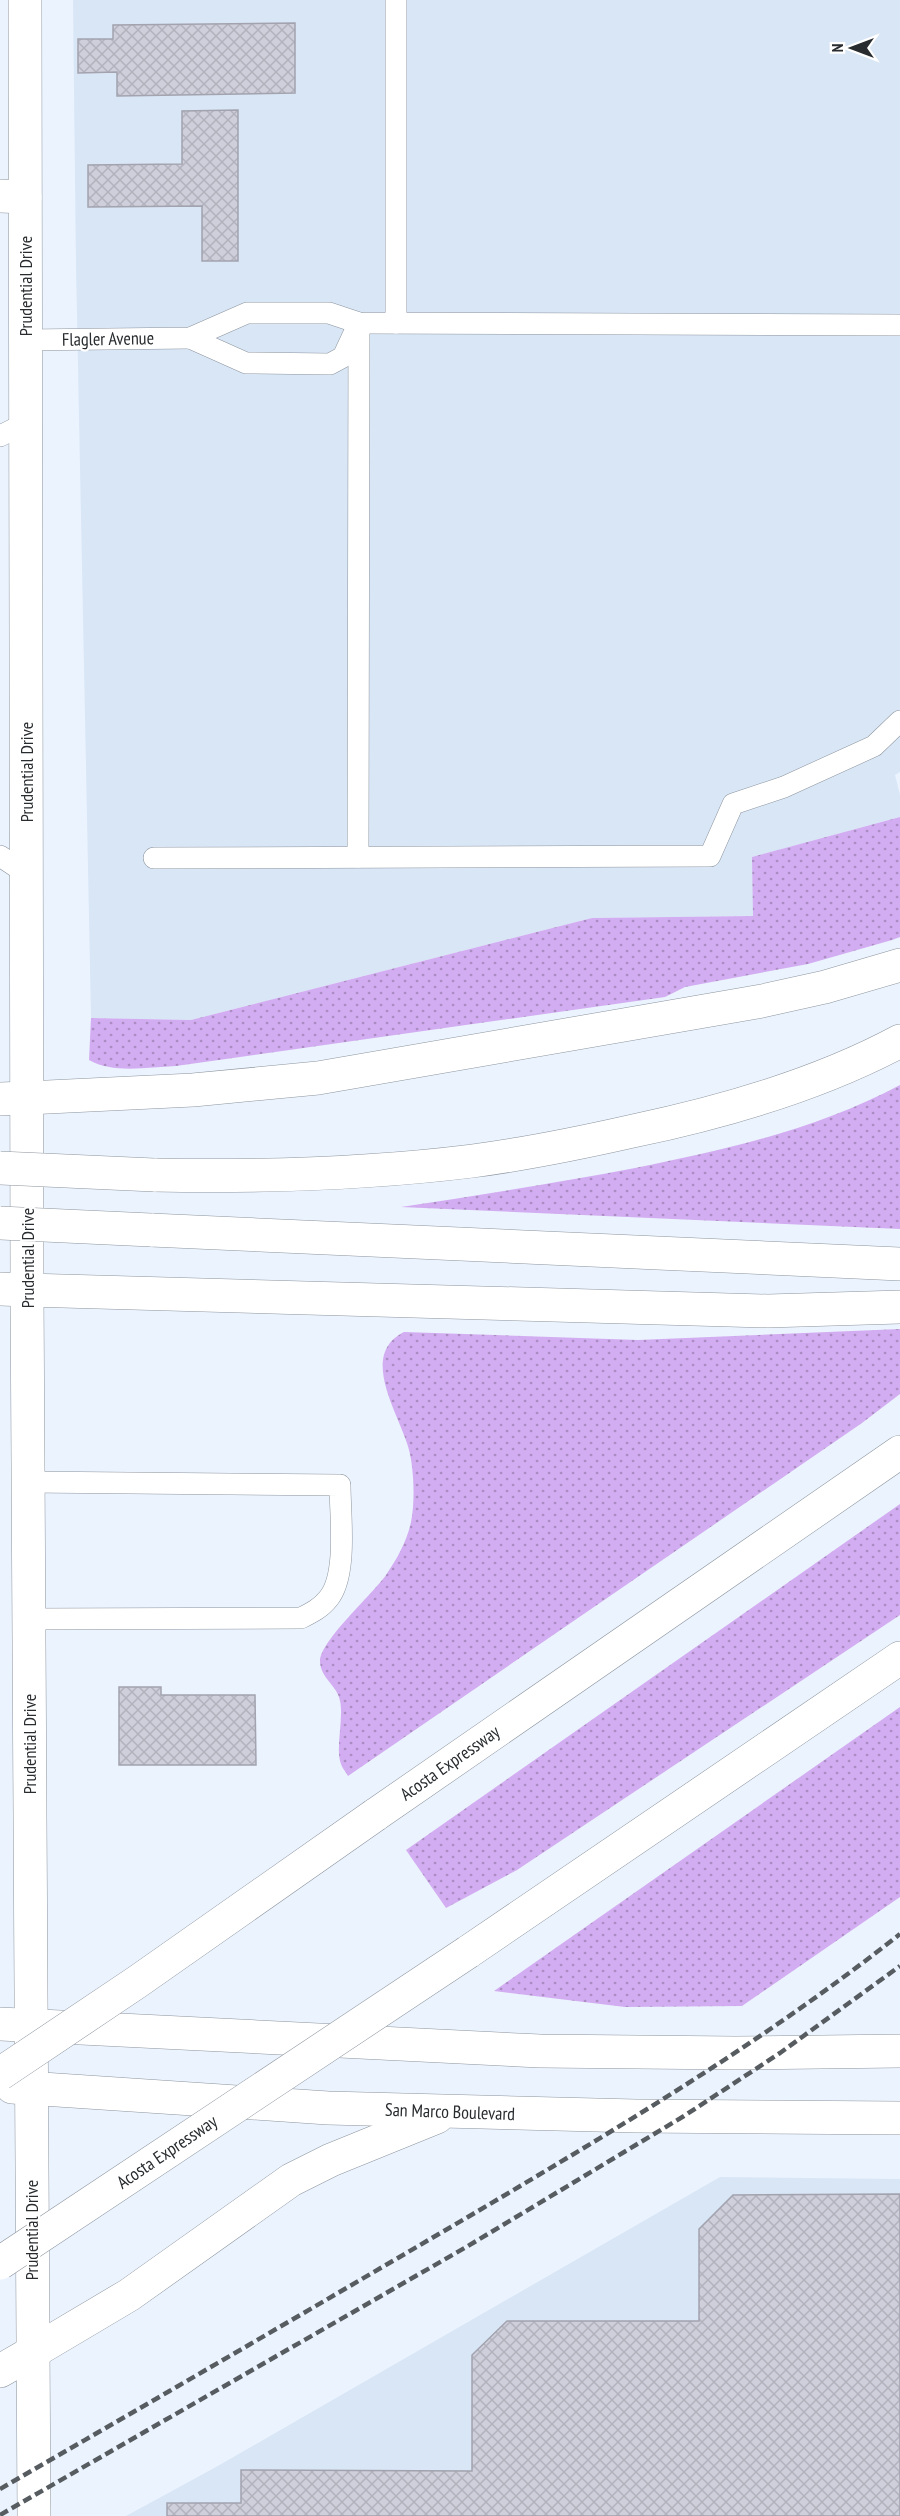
<svg xmlns="http://www.w3.org/2000/svg" width="900" height="2516" font-family="'PT Sans Narrow',sans-serif">
<style>
.built{fill:#d9e6f6}
.grass{fill:url(#grass-dots)}
.building{fill:url(#building-cross-hatch);stroke:#a2a3ae;stroke-width:1.5}
.lines{fill:none;stroke-linecap:round;stroke-linejoin:round}
.lane-casing{stroke:#8d959e;stroke-width:22}
.street-casing{stroke:#8d959e;stroke-width:34}
.secondary-casing{stroke:#8d959e;stroke-width:34}
.primary-casing{stroke:#8d959e;stroke-width:34}
.highway-casing{stroke:#8d959e;stroke-width:34}
.lane{stroke:#fff;stroke-width:21}
.street{stroke:#fff;stroke-width:33}
.secondary{stroke:#fff;stroke-width:33}
.primary{stroke:#fff;stroke-width:33}
.highway{stroke:#fff;stroke-width:33}
.rail{stroke:#575c61;stroke-width:4.5;stroke-dasharray:9 4.5;stroke-linecap:butt}
.highway-bridge-casing{stroke:#8d959e;stroke-width:34;stroke-linecap:butt}
.highway-bridge{stroke:#fff;stroke-width:33}
.labels{text-anchor:middle;stroke-width:4.5;stroke-linejoin:round;paint-order:stroke}
.street-label{font-size:18px;fill:#282c2f;stroke:#fff}
</style>
<defs>
<pattern id="grass-dots" width="8" height="8" patternUnits="userSpaceOnUse" patternTransform="scale(1.5)"><rect width="8" height="8" fill="#d3adf1"/><path d="M2 2h.1M6 6h.1" fill="none" stroke="#ab8dc4" stroke-width="1.8" stroke-linecap="round"/></pattern>
<pattern id="building-cross-hatch" width="8" height="8" patternUnits="userSpaceOnUse" patternTransform="scale(1.5)"><rect width="8" height="8" fill="#cecfdb"/><path d="M0 0l8 8M0 8l8-8" fill="none" stroke="#b1b2bc"/></pattern>
</defs>
<rect width="100%" height="100%" fill="#ebf3fe"/>
<!-- built -->
<g class="built">
<path d="M73 0H900V772L895 775 900 795V817L753 857 754 916 592 918 191 1020 91 1018 76 266Z"/>
<path d="M720 2177 900 2179V2516H126L216 2467Z"/>
</g>
<!-- grass -->
<g class="grass">
<path d="M900 817V937L892 940 808 964 685 987 665 997 176 1066C148 1067 113 1074 89 1060L91 1018 191 1020 592 918 753 916 752 857Z"/>
<path d="M900 1085V1229L401 1207C479 1195 557 1183 635 1168 725 1150 818 1129 900 1085Z"/>
<path d="M900 1329V1394L862 1423 348 1776C346 1772 342 1768 341 1764 335 1749 344 1718 340 1701 338 1686 320 1678 320 1661 321 1640 372 1595 386 1575 397 1559 407 1541 411 1522 415 1502 414 1474 410 1454 403 1419 356 1356 404 1332L638 1340Z"/>
<path d="M900 1504V1615L517 1870 446 1908 406 1850Z"/>
<path d="M900 1707V1897L742 2006 625 2007 494 1991Z"/>
</g>
<!-- building -->
<g class="building">
<path d="M295 23V93L117 96V72L78 73V39H113V25Z"/>
<path d="M238 110V261H202V206L88 207V165L182 164V111Z"/>
<path d="M119 1687H161V1695H255L256 1765H119Z"/>
<path d="M900 2194V2516H167V2503H241V2470L472 2471V2355L507 2321H699V2229L733 2195Z"/>
</g>
<g class="lines">
<!-- lane casing -->
<g class="lane-casing">
<g id="lane">
<path d="M396 0V323"/>
<path d="M190 338 246 363 330 364 343 357 356 329"/>
<path d="M26 340 190 338 247 313H329L359 323 900 325"/>
<path d="M0 436 26 423"/>
<path d="M0 856 27 874"/>
<path d="M358 857 359 323"/>
<path d="M154 858 710 856 733 804 784 787 874 746 900 721"/>
<path d="M29 1482 340 1485C340 1515 348 1576 328 1599 321 1608 311 1613 301 1618L29 1619"/>
</g>
</g>
<!-- street casing -->
<g class="street-casing">
<path id="street" d="M0 196 25 197"/>
</g>
<!-- secondary casing -->
<g class="secondary-casing">
<g id="secondary">
<path d="M27 1290 34 2516"/>
<path d="M0 2024 540 2051 735 2053 900 2051"/>
<path d="M12 2087 328 2108 636 2116 900 2118"/>
<path d="M33 2352 129 2295 291 2180 331 2160 437 2117"/>
</g>
</g>
<!-- primary casing -->
<g class="primary-casing">
<g id="primary">
<path d="M0 1099 27 1098"/>
<path d="M0 1289 27 1290 25 0"/>
</g>
</g>
<!-- highway casing -->
<g class="highway-casing">
<g id="highway">
<path d="M27 1098 193 1090 318 1078 762 1001 825 987 900 965"/>
<path d="M154 1175C260 1177 367 1174 472 1161 526 1154 580 1143 633 1131 724 1112 818 1085 900 1041"/>
<path d="M151 1230 900 1264"/>
<path d="M27 1290 768 1311 900 1307"/>
<path d="M375 1815 900 1452"/>
<path d="M468 1952 900 1658"/>
<path d="M0 2371 33 2352"/>
</g>
</g>
<!-- lane -->
<use href="#lane" class="lane"/>
<!-- street -->
<use href="#street" class="street"/>
<!-- secondary -->
<use href="#secondary" class="secondary"/>
<!-- primary -->
<use href="#primary" class="primary"/>
<!-- highway -->
<use href="#highway" class="highway"/>
<!-- rail -->
<g class="rail">
<path d="M0 2489C158 2398 316 2306 473 2214 620 2127 766 2040 900 1934"/>
<path d="M0 2515 468 2246 684 2116 780 2053 900 1966"/>
</g>
<!-- highway-bridge casing -->
<g class="highway-bridge-casing">
<g id="highway-bridge">
<path d="M0 1168 154 1175"/>
<path d="M0 1223 151 1230"/>
<path d="M0 2074 137 1982 375 1815"/>
<path d="M0 2263 468 1952"/>
</g>
</g>
<!-- highway-bridge -->
<use href="#highway-bridge" class="highway-bridge"/>
</g>
<g class="labels">
<!-- street labels -->
<g class="street-label">
<text transform="translate(26 286) rotate(-90)" y="6">Prudential Drive</text>
<text transform="translate(108 339) rotate(-1)" y="6">Flagler Avenue</text>
<text transform="translate(27 772) rotate(-90)" y="6">Prudential Drive</text>
<text transform="translate(28 1258) rotate(-90)" y="6">Prudential Drive</text>
<text transform="translate(30 1744) rotate(-90)" y="6">Prudential Drive</text>
<text transform="translate(450 1763) rotate(-35)" y="6">Acosta Expressway</text>
<text transform="translate(450 2112) rotate(2)" y="6">San Marco Boulevard</text>
<text transform="translate(167 2152) rotate(-34)" y="6">Acosta Expressway</text>
<text transform="translate(32 2230) rotate(-90)" y="6">Prudential Drive</text>
</g>
</g>
<!-- north arrow -->
<g transform="translate(852 48) rotate(270)" stroke="#ffffff" stroke-width="4.5" paint-order="stroke">
<path d="M0-4.5L10 22L0 15L-10 22Z" fill="#282c2f"/>
<text y="-9" font-size="16" font-weight="bold" text-anchor="middle" fill="#282c2f">N</text>
</g>
</svg>
